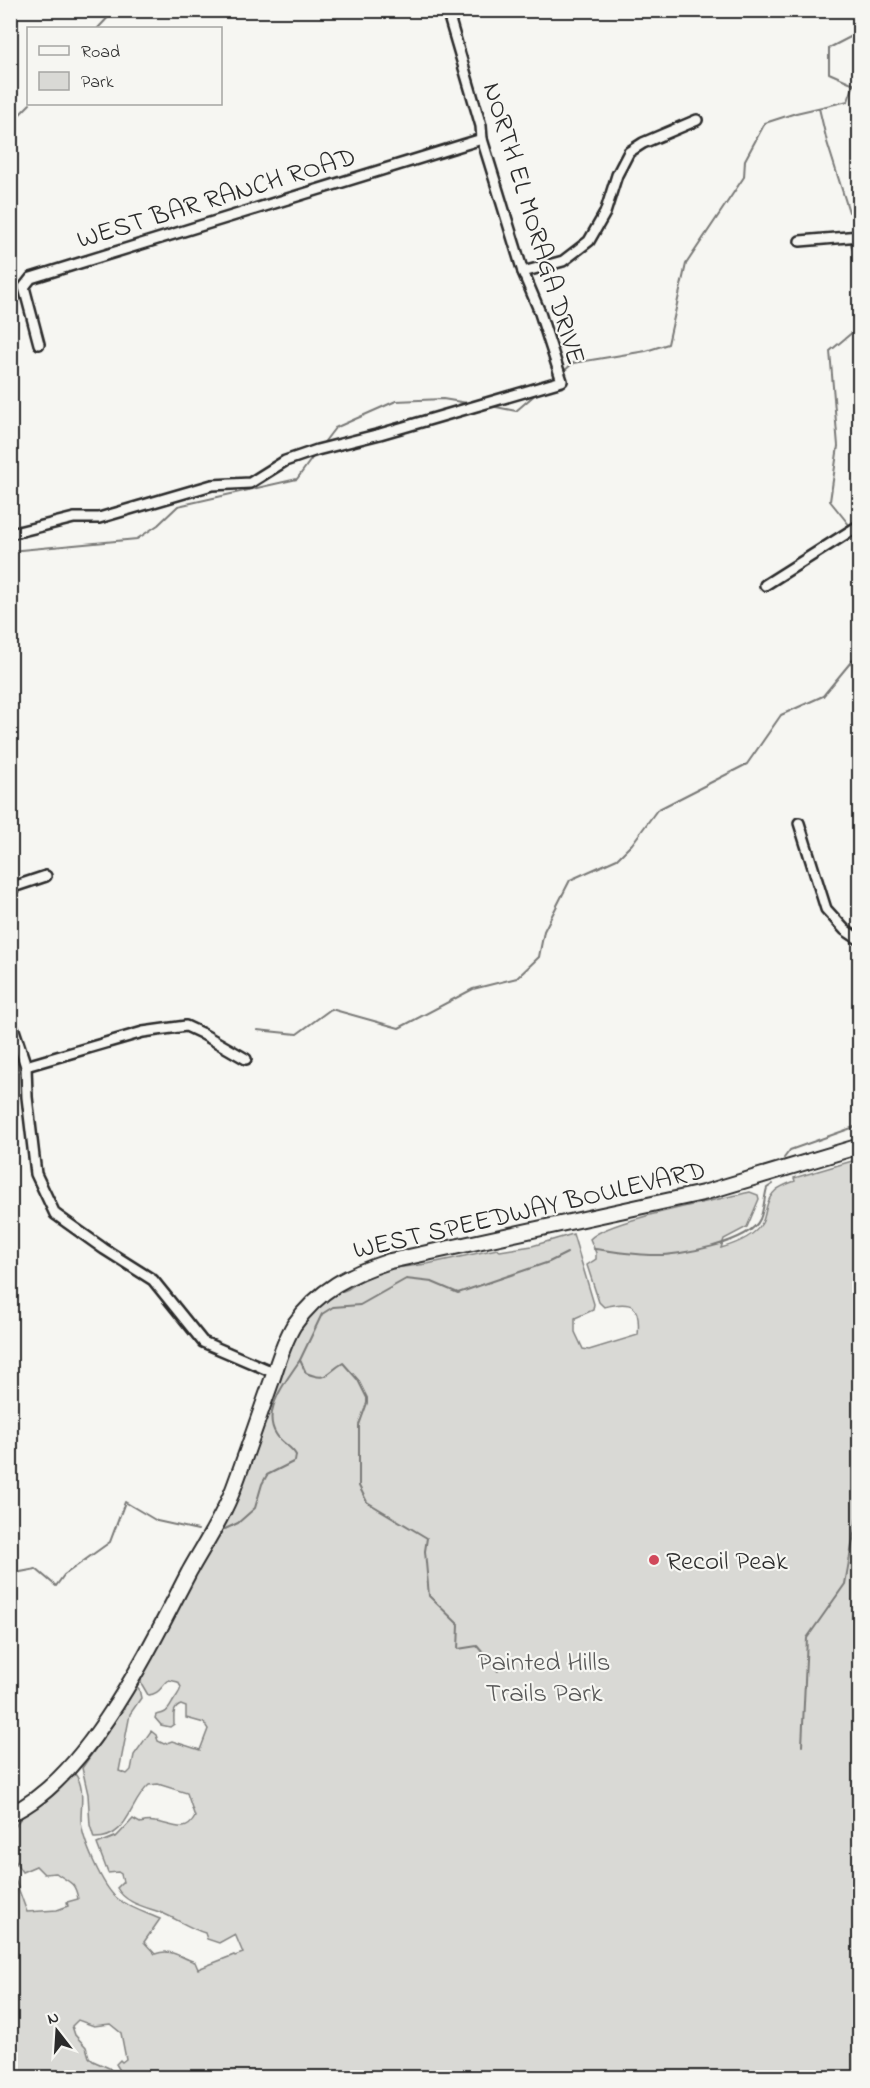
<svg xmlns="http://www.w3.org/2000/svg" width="870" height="2088" font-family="'Indie Flower',sans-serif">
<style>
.green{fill:#d9d9d5;stroke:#828280;stroke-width:1.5}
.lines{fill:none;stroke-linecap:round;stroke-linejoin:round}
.stream{stroke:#7a7a78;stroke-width:2}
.minor-casing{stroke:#2b2b2b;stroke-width:14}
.secondary-casing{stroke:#2b2b2b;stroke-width:18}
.minor{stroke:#f6f6f2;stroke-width:9}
.secondary{stroke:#f6f6f2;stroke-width:14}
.poi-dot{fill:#d1495b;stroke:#f6f6f2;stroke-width:2}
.labels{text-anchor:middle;stroke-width:4.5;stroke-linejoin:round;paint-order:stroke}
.street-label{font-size:27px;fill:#2b2b2b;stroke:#f6f6f2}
.poi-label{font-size:27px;fill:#2b2b2b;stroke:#f6f6f2;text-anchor:start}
.park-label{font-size:27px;fill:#565656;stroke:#f6f6f2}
</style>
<rect width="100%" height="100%" fill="#f6f6f2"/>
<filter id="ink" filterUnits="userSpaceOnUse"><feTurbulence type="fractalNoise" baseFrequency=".0167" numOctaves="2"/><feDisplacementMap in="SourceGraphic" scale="12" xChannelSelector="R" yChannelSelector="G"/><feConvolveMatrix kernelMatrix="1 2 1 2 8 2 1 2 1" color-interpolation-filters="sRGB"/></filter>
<g filter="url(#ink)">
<!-- green -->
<path class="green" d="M859 1159V2077H124L116 2064 120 2060 122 2062 126 2059 121 2033 110 2024 94 2026 78 2020 72 2026 75 2035 86 2047 89 2057 93 2061 109 2068 118 2077H16L10 2067V1866L27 1912 57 1910 68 1906 67 1902 78 1899C75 1881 69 1883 56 1873L44 1874 36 1866 22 1872C10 1857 7 1832 22 1817 30 1809 41 1805 50 1798 58 1792 65 1783 73 1775L75 1774C85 1786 81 1805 81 1819 81 1838 103 1888 118 1899 130 1908 146 1913 160 1919L144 1942 155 1954C172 1948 179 1957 195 1962L198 1969 234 1955 235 1956 243 1953 235 1934 219 1943 207 1939 205 1933C189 1928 177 1919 162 1913 146 1907 126 1904 117 1888L123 1882 121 1874 118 1872 108 1873 97 1844 117 1836 133 1819 140 1823C144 1822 150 1821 155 1822 171 1823 185 1836 195 1817L187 1793 158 1784 149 1785C129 1802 129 1839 94 1838L90 1825 88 1794 82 1768 115 1721 135 1685 139 1689 141 1698 130 1714 119 1771 127 1774 131 1770 134 1755 151 1731 156 1735 158 1741 164 1744 172 1741 200 1750 208 1729 204 1723 186 1718V1707L181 1705C172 1708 174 1716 174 1724L170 1727 161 1725 155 1718 156 1715C168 1713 168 1710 174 1700 177 1695 180 1693 181 1687L178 1682 169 1680C161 1686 159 1695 148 1695L141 1683 142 1675 210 1549 247 1473 281 1367 290 1344 307 1315 326 1298 348 1289 369 1275 387 1269 427 1264 497 1249 500 1251 532 1246 573 1234 594 1304 593 1310 575 1318V1332L583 1349 589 1350 638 1335C641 1304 632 1300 604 1307L599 1302 587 1265 596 1259V1253L590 1239C606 1220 719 1200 750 1192L758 1195 759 1199 747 1227 724 1239 721 1248C735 1244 754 1237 762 1223 764 1219 765 1214 766 1209 770 1191 778 1187 795 1181L794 1178Z"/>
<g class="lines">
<!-- stream -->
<g class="stream">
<path d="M98 28 115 10"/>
<path d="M819 108 827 142 849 212"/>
<path d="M10 124 30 104"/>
<path d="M851 244 860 273"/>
<path d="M563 372 573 363 646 351 668 344 686 264 744 177 745 160 765 123 796 113 848 101 854 84 829 73V48L860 32"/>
<path d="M491 406 516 411 538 392"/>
<path d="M322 445 335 428 396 401 443 399 473 404"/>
<path d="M850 526 830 501 838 446 830 351 860 326"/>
<path d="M854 531 860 538"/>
<path d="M10 551 137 539 158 525 178 506 297 479 315 454"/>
<path d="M257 1030 297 1034 331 1009 399 1028 473 989 517 978 539 957 544 931 570 880 617 859 632 844 657 810 747 764 781 715 823 696 860 651"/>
<path d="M784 1158 790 1150 860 1125"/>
<path d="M594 1249C613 1251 634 1255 654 1255 677 1256 750 1243 760 1219 764 1210 764 1198 767 1188L773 1184"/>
<path d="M225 1529 238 1523 255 1508 262 1484 267 1475 295 1461 296 1455C291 1446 281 1443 276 1434 261 1410 287 1380 300 1360"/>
<path d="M10 1574 36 1569 56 1586 64 1575 110 1542 125 1502 157 1521 198 1530"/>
<path d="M498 1671 477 1646 458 1649 459 1625 429 1596 425 1551 427 1538 367 1502 359 1486V1425L367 1403V1398L358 1380 343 1363C326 1373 328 1382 306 1373L300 1360 322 1314 333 1307 360 1305 406 1279 432 1282 458 1293 549 1262 567 1253"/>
<path d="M802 1746 807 1638 845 1584 860 1501"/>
</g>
<!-- minor casing -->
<g class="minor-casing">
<g id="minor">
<path d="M800 241 860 236"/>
<path d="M523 272 563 261 589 241 605 213 617 175 629 152 643 143 697 120"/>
<path d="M39 344 24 287 31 278 482 139"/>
<path d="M10 534 74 518H99L212 485 250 483 285 461 317 450 380 434 562 381 539 310 523 272 495 181 482 139 481 126 447 10"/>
<path d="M765 585 860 525"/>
<path d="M799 823 826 909 845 930 860 940"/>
<path d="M10 888 46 876"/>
<path d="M10 1026 14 1030 26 1066 27 1097 36 1174 55 1214 104 1249 153 1280 203 1342 275 1373"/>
<path d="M26 1066 143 1032 186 1026 201 1033 246 1059"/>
</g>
</g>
<!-- secondary casing -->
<g class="secondary-casing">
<path id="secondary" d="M10 1814C88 1779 151 1645 189 1572 204 1545 223 1517 234 1487 247 1452 259 1416 272 1380 278 1362 284 1341 294 1325 319 1289 350 1274 390 1261L703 1193 860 1146"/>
</g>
<!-- minor -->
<use href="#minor" class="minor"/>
<!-- secondary -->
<use href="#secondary" class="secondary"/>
</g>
</g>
<!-- markers -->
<circle class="poi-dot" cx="654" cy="1560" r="6"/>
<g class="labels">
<!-- street labels -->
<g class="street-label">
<text transform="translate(216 197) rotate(-17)" y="9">WEST BAR RANCH ROAD</text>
<text transform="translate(535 223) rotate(73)" y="9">NORTH EL MORAGA DRIVE</text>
<text transform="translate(529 1209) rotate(-13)" y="9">WEST SPEEDWAY BOULEVARD</text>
</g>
<!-- poi labels -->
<g class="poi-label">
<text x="666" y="1569">Recoil Peak</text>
</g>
<!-- park labels -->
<g class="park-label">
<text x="544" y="1670">Painted Hills<tspan x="544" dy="31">Trails Park</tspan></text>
</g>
</g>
<!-- margin -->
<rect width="870" height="2088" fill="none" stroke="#f6f6f2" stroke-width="36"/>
<rect x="18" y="18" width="834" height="2052" fill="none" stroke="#2b2b2b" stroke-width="2" filter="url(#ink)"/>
<!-- legend -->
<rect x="27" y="27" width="195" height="78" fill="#f6f6f2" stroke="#a5a5a2" stroke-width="1.5"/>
<rect x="39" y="46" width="30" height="9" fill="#f6f6f2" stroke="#a5a5a2" stroke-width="1.5"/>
<text x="81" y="57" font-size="18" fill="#2b2b2b">Road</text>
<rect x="39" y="72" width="30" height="18" fill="#d9d9d5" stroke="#a5a5a2" stroke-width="1.5"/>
<text x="81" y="87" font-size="18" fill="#2b2b2b">Park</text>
<!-- north arrow -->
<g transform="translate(57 2031) rotate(343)" stroke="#f6f6f2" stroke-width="4.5" paint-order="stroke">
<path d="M0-4.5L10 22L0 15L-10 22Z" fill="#2b2b2b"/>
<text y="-9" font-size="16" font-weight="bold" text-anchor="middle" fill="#2b2b2b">N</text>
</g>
</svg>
